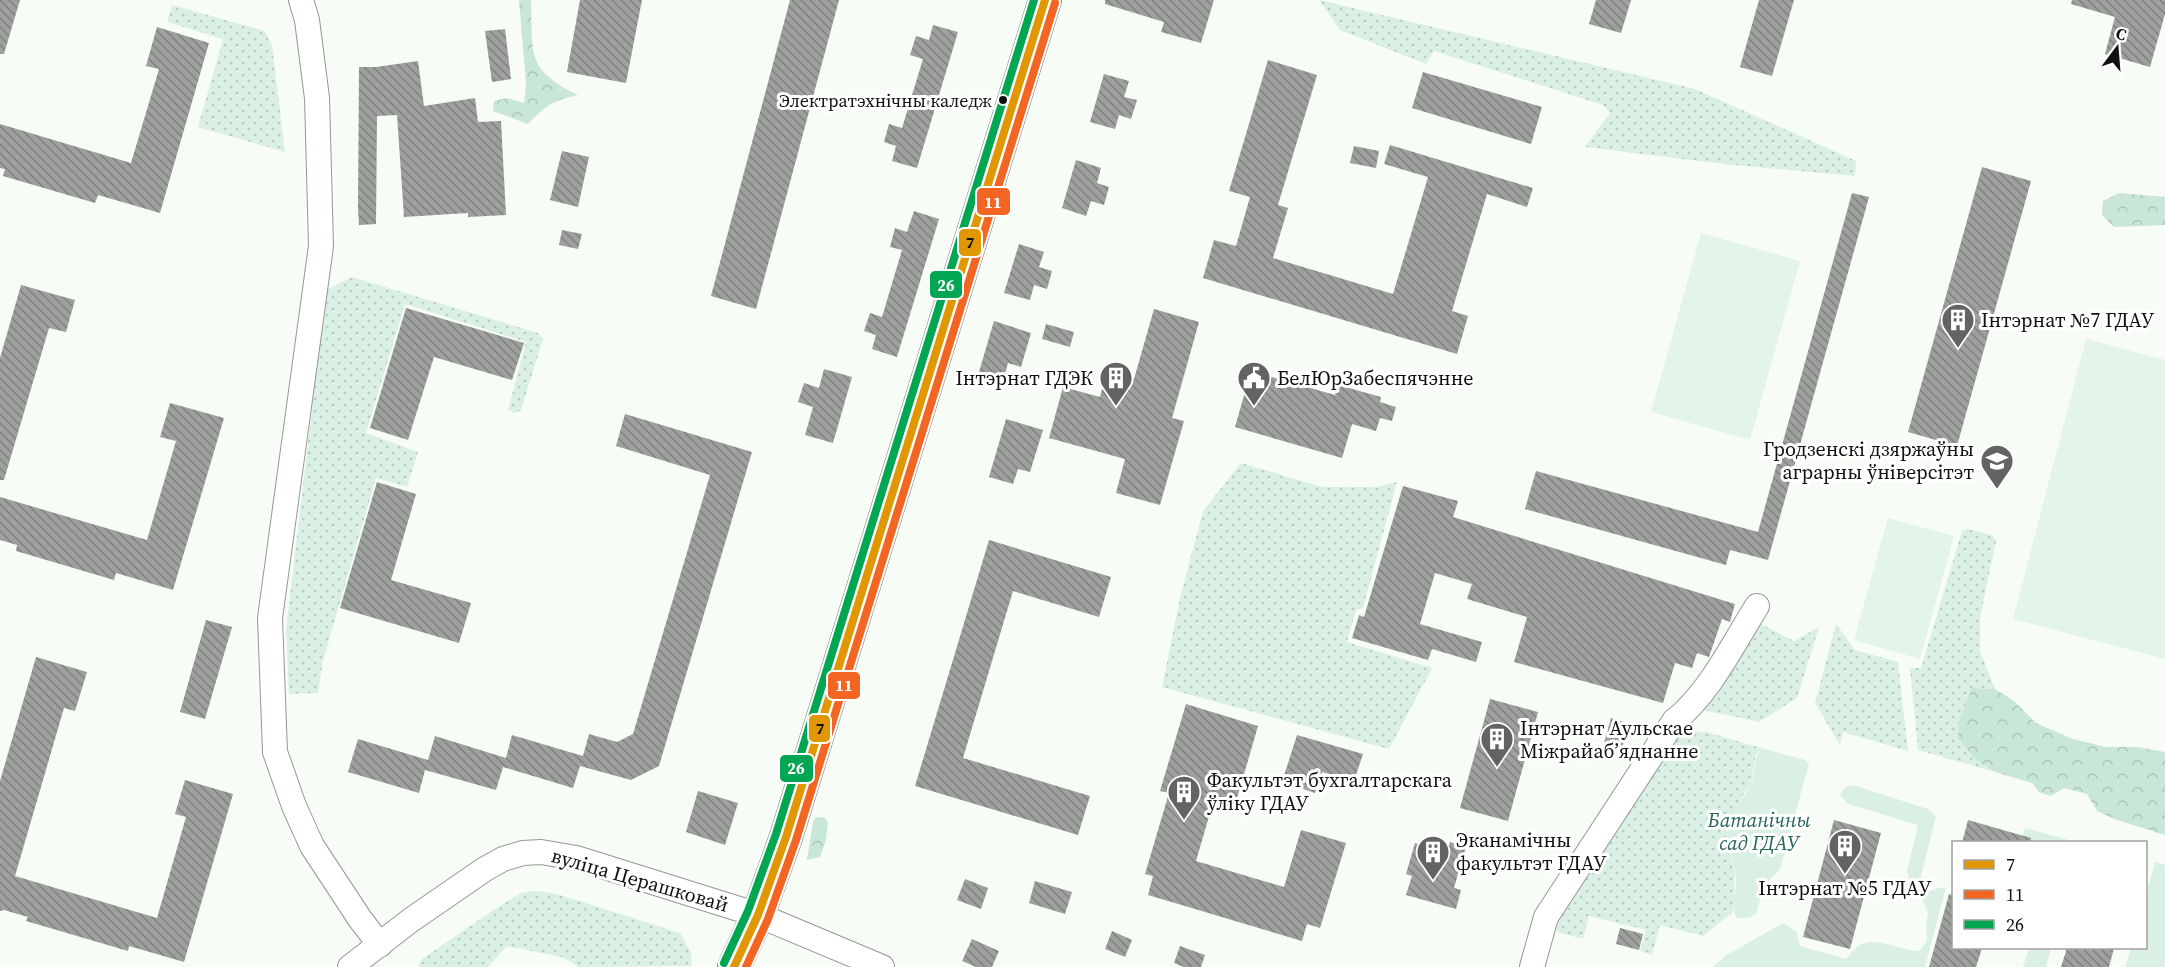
<svg xmlns="http://www.w3.org/2000/svg" width="2165" height="967" font-family="'Source Serif 4',serif">
<style>
.grass{fill:url(#grass-dots)}
.forest{fill:url(#forest-crowns)}
.park{fill:#daf0e4}
.pitch{fill:#e3f4e9}
.building{fill:url(#building-back-hatch)}
.lines{fill:none;stroke-linecap:round;stroke-linejoin:round}
.minor-casing{stroke:#959795;stroke-width:26}
.major-casing{stroke:#828482;stroke-width:34}
.minor{stroke:#fefffe;stroke-width:24}
.major{stroke:#dfebdd;stroke-width:32}
.bus-1-casing{stroke:#fff;stroke-width:12}
.bus-2-casing{stroke:#fff;stroke-width:12}
.bus-3-casing{stroke:#fff;stroke-width:12}
.bus-1{stroke:#e09702;stroke-width:8}
.bus-2{stroke:#f26522;stroke-width:8}
.bus-3{stroke:#00a651;stroke-width:8}
.bus-dot{fill:#111;stroke:#fff;stroke-width:2}
.labels{text-anchor:middle;stroke-width:6;stroke-linejoin:round;paint-order:stroke}
.bus-label{font-size:18px;fill:#111;stroke:#fff;text-anchor:end}
.poi-label{font-size:20px;fill:#111;stroke:#fff;text-anchor:start}
.park-label{font-size:20px;font-style:italic;fill:#266359;stroke:#fff}
.street-label{font-size:20px;fill:#111;stroke:#fff}
.line-badge{stroke:#fff;stroke-width:2}
.badge-label{font-size:16px;text-anchor:middle;font-weight:bold;fill:#fff}
.pale-badge-label{font-size:16px;text-anchor:middle;font-weight:bold;fill:#111}
</style>
<defs>
<pattern id="grass-dots" width="8" height="8" patternUnits="userSpaceOnUse" patternTransform="scale(1.5)"><rect width="8" height="8" fill="#daf0e4"/><path d="M2 2h.1M6 6h.1" fill="none" stroke="#bacdc3" stroke-width="1.8" stroke-linecap="round"/></pattern>
<pattern id="forest-crowns" width="20" height="18" patternUnits="userSpaceOnUse" patternTransform="scale(1.5)"><rect width="20" height="18" fill="#c9e7d9"/><path d="M2 6a3 3 0 1 1 6 0M12 15a3 3 0 1 1 6 0" fill="none" stroke="#acc5b9"/></pattern>
<pattern id="building-back-hatch" width="6" height="6" patternUnits="userSpaceOnUse" patternTransform="scale(1.5)"><rect width="6" height="6" fill="#9da09c"/><path d="M-1 5l2 2M0 0l6 6M5-1l2 2" fill="none" stroke="#7f817e"/></pattern>
</defs>
<rect width="100%" height="100%" fill="#f8fcf7"/>
<!-- grass -->
<g class="grass">
<path d="M1319 0 1695 89 1856 161 1855 176 1723 164 1585 147 1610 113 1603 105 1434 51 1426 64 1340 30Z"/>
<path d="M172 5 265 31 272 46 285 152 198 127 223 39 167 22Z"/>
<path d="M352 277 538 333 543 339 521 410 515 413 508 410 526 342 405 304 366 433 418 452 407 487 376 478 323 661 318 693 289 694 286 630 326 290Z"/>
<path d="M1241 463 1322 487H1377L1397 482 1363 608 1356 610 1347 642 1432 668 1389 749 1162 687 1180 598 1203 511Z"/>
<path d="M1968 529 1992 535 1996 541 1980 618V651L1995 689 1972 688 1975 759 1995 772 1918 750 1910 668H1921L1962 531Z"/>
<path d="M1759 623 1794 641 1819 627 1797 698 1759 722 1699 709Z"/>
<path d="M1836 624 1855 650 1898 662 1908 751 1843 732 1840 745 1815 703Z"/>
<path d="M1692 731 1707 732 1761 748 1756 755 1751 784 1744 793 1727 828 1728 847 1735 873 1733 912 1703 936 1660 925 1652 955 1640 951 1646 930 1589 916 1583 939 1557 932 1558 918 1677 738Z"/>
<path d="M536 891 557 894 680 933 691 953 692 966 579 967 562 957 507 946 488 967H420L419 964 422 959 498 907 521 893Z"/>
</g>
<!-- forest -->
<g class="forest">
<path d="M519 0H531C533 54 525 69 578 95 554 100 545 106 528 124L493 111 494 101 507 98 524 103 526 84Z"/>
<path d="M2119 193 2165 197V225L2114 227 2102 215 2103 201Z"/>
<path d="M1972 688 1995 689 2014 701 2036 723 2073 739 2106 747H2137L2165 752V835L2117 820 2097 811 2087 794 2064 788 2051 796 2039 792 2032 783 1995 772 1975 759 1958 738 1959 721Z"/>
<path d="M816 817 825 818 828 822 826 840 820 857 807 860 813 822Z"/>
</g>
<!-- park -->
<g class="park">
<path d="M1761 748 1805 760 1809 764 1780 869 1764 886 1756 914 1749 918H1737C1730 906 1735 896 1736 883 1737 864 1724 847 1728 828 1731 812 1745 797 1751 783 1756 771 1754 758 1761 748Z"/>
<path d="M1853 785 1928 809 1936 816 1921 876 1930 891 1937 888H1946L1925 967H1713L1725 956 1783 923 1797 932 1800 946 1846 959C1850 955 1855 947 1860 945 1878 936 1899 951 1920 951L1927 940 1926 925 1928 913 1922 897 1912 890 1907 871 1918 825 1848 804 1840 795 1845 787Z"/>
<path d="M2025 828 2066 839 2068 842H2021Z"/>
<path d="M2155 862 2165 865V967H2125L2131 948H2146V895Z"/>
<path d="M2029 948H2051L2046 967H2023Z"/>
</g>
<!-- pitch -->
<g class="pitch">
<path d="M1701 233 1800 261 1750 440 1651 412Z"/>
<path d="M2086 339 2165 360V659L2013 619Z"/>
<path d="M1888 518 1954 536 1920 659 1854 640Z"/>
</g>
<!-- building -->
<g class="building">
<path d="M0 0H20L4 54H0Z"/>
<path d="M580 0H642L626 83 567 72Z"/>
<path d="M790 0H839L756 309 711 296Z"/>
<path d="M1105 0H1214L1201 43 1161 32 1164 22 1105 4Z"/>
<path d="M1596 0H1631L1621 33 1589 24Z"/>
<path d="M1759 0H1794L1772 76 1740 67Z"/>
<path d="M2072 0H2165V14L2150 67 2105 54 2115 17 2071 4Z"/>
<path d="M933 25 958 32 917 168 892 161 896 146 884 142 889 124 902 128 923 59 910 55 916 36 929 40Z"/>
<path d="M157 27 209 43 160 213 98 195 95 203 3 176 5 169 0 168V124L131 163 159 69 146 66Z"/>
<path d="M505 29 511 79 492 82 485 31Z"/>
<path d="M1268 60 1317 75 1278 205 1288 208 1273 258 1393 294 1428 177 1384 164 1390 145 1533 188 1527 207 1487 194 1452 311 1468 316 1457 354 1203 278 1214 240 1236 246 1250 197 1229 191Z"/>
<path d="M418 61 424 106 475 98 478 122 501 121 506 215 468 217V213L404 217 397 115 377 116 376 224 359 225 358 208 359 67H376Z"/>
<path d="M1423 72 1542 107 1531 144 1412 108Z"/>
<path d="M1104 74 1129 81 1124 97 1137 100 1131 119 1119 115 1115 129 1090 122Z"/>
<path d="M1354 146 1379 151 1376 168 1350 163Z"/>
<path d="M562 151 589 157 578 207 550 200Z"/>
<path d="M1076 160 1101 168 1097 183 1109 187 1104 205 1091 201 1086 216 1062 208Z"/>
<path d="M1982 167 2031 181 1957 446 1908 432Z"/>
<path d="M1852 193 1869 197 1768 560 1730 550 1726 565 1525 509 1536 471 1758 532Z"/>
<path d="M914 211 939 219 897 357 872 349 876 335 864 331 870 313 882 317 902 250 890 247 895 228 907 232Z"/>
<path d="M562 230 582 234 578 249 559 245Z"/>
<path d="M1019 244 1044 252 1039 267 1052 271 1047 289 1034 285 1030 300 1004 293Z"/>
<path d="M21 285 75 300 66 332 49 328 4 480H0V358Z"/>
<path d="M406 308 524 343 512 380 434 357 408 440 370 428Z"/>
<path d="M1154 309 1199 322 1172 418 1184 421 1160 505 1116 493 1125 459 1049 438 1063 387 1100 397 1105 378 1132 386Z"/>
<path d="M994 321 1031 333 1021 367 1008 363 1001 389 976 382Z"/>
<path d="M1046 324 1074 332 1070 347 1042 339Z"/>
<path d="M824 369 852 377 833 443 805 435 813 407 798 402 804 383 819 388Z"/>
<path d="M1251 371 1335 395 1338 385 1381 397 1380 402 1396 407 1392 421 1380 418 1376 431 1352 424 1342 458 1235 427Z"/>
<path d="M170 403 224 418 173 590 116 573 114 580 16 551 17 545 0 540V497L147 540 176 441 160 437Z"/>
<path d="M625 414 752 452 659 766 631 780 580 766 573 788 503 767 496 790 425 770 419 793 348 772 358 739 428 760 435 736 506 758 512 735 583 756 589 734 617 742 633 734 710 475 616 446Z"/>
<path d="M1006 419 1043 430 1030 472 1018 469 1013 484 989 477Z"/>
<path d="M377 482 416 494 391 580 471 603 459 643 340 608Z"/>
<path d="M1403 486 1458 501 1453 517 1735 604 1730 622 1722 619 1709 657 1697 653 1692 668 1675 663 1663 703 1514 662 1527 617 1467 599 1472 584 1435 573 1420 624 1482 642 1476 662 1432 649 1428 660 1352 638 1359 615 1364 617Z"/>
<path d="M989 540 1111 577 1099 617 1013 591 963 758 1090 796 1078 835 915 786Z"/>
<path d="M206 620 232 627 205 719 180 712Z"/>
<path d="M36 657 87 672 75 711 64 708 15 876 157 918 186 817 175 814 185 780 233 794 184 962 129 946 128 951 26 921 28 917 4 910 0 911V781Z"/>
<path d="M1490 699 1538 712 1508 821 1460 808Z"/>
<path d="M1186 704 1258 726 1233 812 1212 806 1196 861 1284 887 1301 830 1346 843 1320 928 1307 924 1302 941 1148 895 1153 876 1145 874 1169 793 1160 791Z"/>
<path d="M1611 718 1629 724 1621 752 1603 747Z"/>
<path d="M1297 735 1363 754 1354 781 1322 772 1315 793 1282 782Z"/>
<path d="M698 791 738 803 725 845 686 832Z"/>
<path d="M1834 820 1881 833 1850 949 1803 937Z"/>
<path d="M1968 820 2031 838 2030 843H1962Z"/>
<path d="M1450 842 1466 847 1454 888 1461 890 1456 909 1406 895 1412 876 1406 874 1415 843 1447 852Z"/>
<path d="M965 879 988 888 981 909 957 900Z"/>
<path d="M1035 881 1072 892 1065 914 1029 903Z"/>
<path d="M1949 894 1953 895V948H1982L1976 967H1929Z"/>
<path d="M1620 928 1643 934 1639 950 1616 944Z"/>
<path d="M1112 931 1132 940 1125 957 1105 949Z"/>
<path d="M972 939 999 951 992 967H976L962 961Z"/>
<path d="M1180 946 1205 955 1201 967H1184L1174 963Z"/>
<path d="M2067 948H2114L2109 967H2061Z"/>
</g>
<g class="lines">
<!-- minor casing -->
<g class="minor-casing">
<g id="minor">
<path d="M301 0 307 20 317 98 321 246 270 618 275 752 294 806 312 846 360 919 380 945"/>
<path d="M350 967 411 920 485 869 503 859 523 853 541 852 576 858 758 915 882 967"/>
<path d="M1532 967 1546 917 1674 721C1709 694 1733 644 1757 606"/>
</g>
</g>
<!-- major casing -->
<g class="major-casing">
<path id="major" d="M734 967 758 915 786 837 1045 0"/>
</g>
<!-- minor -->
<use href="#minor" class="minor"/>
<!-- major -->
<use href="#major" class="major"/>
<!-- bus-1 casing -->
<g class="bus-1-casing">
<path id="bus-1" d="M734 967 758 915 786 837 1045 0"/>
</g>
<!-- bus-2 casing -->
<g class="bus-2-casing">
<path id="bus-2" d="M746 967 768 919 796 840 1055 3"/>
</g>
<!-- bus-3 casing -->
<g class="bus-3-casing">
<path id="bus-3" d="M724 963 748 911 776 834 1034 0"/>
</g>
<!-- bus-1 -->
<use href="#bus-1" class="bus-1"/>
<!-- bus-2 -->
<use href="#bus-2" class="bus-2"/>
<!-- bus-3 -->
<use href="#bus-3" class="bus-3"/>
</g>
<!-- icons -->
<defs>
<g id="building-pin" transform="scale(1.725)"><path d="M0 17L-7.5 6A9.5 9.5 0 1 1 7.5 6Z" fill="#626362" stroke="#fff"/><path d="M-4-6H4V6H1V3H-1V6H-4ZM-2.5-4.3h1.7v1.8h-1.7ZM.8-4.3h1.7v1.8H.8ZM-2.5-1h1.7V.8h-1.7ZM.8-1h1.7V.8H.8Z" fill="#fff"/></g>
<g id="civic-pin" transform="scale(1.725)"><path d="M0 17L-7.5 6A9.5 9.5 0 1 1 7.5 6Z" fill="#626362" stroke="#fff"/><path d="M-.6-6.5H3V-4.5H.6V-3L4-1V1h2V6H-6V1h2V-1L-.6-3ZM-1.2 2.5V6h2.4V2.5Z" fill="#fff"/></g>
<g id="university-pin" transform="scale(1.725)"><path d="M0 17L-7.5 6A9.5 9.5 0 1 1 7.5 6Z" fill="#626362" stroke="#fff"/><path d="M0-5L7-2L0 1L-7-2ZM-4 1L0 2.5L4 1V4Q0 6-4 4Z" fill="#fff"/></g>
</defs>
<g fill-rule="evenodd">
<use href="#building-pin" x="1958" y="320"/>
<use href="#building-pin" x="1116" y="378"/>
<use href="#civic-pin" x="1254" y="378"/>
<use href="#university-pin" x="1997" y="461"/>
<use href="#building-pin" x="1497" y="739"/>
<use href="#building-pin" x="1184" y="792"/>
<use href="#building-pin" x="1845" y="846"/>
<use href="#building-pin" x="1433" y="852"/>
</g>
<!-- markers -->
<circle class="bus-dot" cx="1003" cy="100" r="5"/>
<g class="labels">
<!-- bus labels -->
<g class="bus-label">
<text x="992" y="107">Электратэхнічны каледж</text>
</g>
<!-- poi labels -->
<g class="poi-label">
<text x="1981" y="327">Інтэрнат №7 ГДАУ</text>
<text x="1093" y="385" text-anchor="end">Інтэрнат ГДЭК</text>
<text x="1277" y="385">БелЮрЗабеспячэнне</text>
<text x="1974" y="456" text-anchor="end">Гродзенскі дзяржаўны<tspan x="1974" dy="23">аграрны ўніверсітэт</tspan></text>
<text x="1520" y="735">Інтэрнат Аульскае<tspan x="1520" dy="23">Міжрайабʼяднанне</tspan></text>
<text x="1207" y="787">Факультэт бухгалтарскага<tspan x="1207" dy="23">ўліку ГДАУ</tspan></text>
<text x="1456" y="847">Эканамічны<tspan x="1456" dy="23">факультэт ГДАУ</tspan></text>
<text x="1845" y="895" text-anchor="middle">Інтэрнат №5 ГДАУ</text>
</g>
<!-- park labels -->
<g class="park-label">
<text x="1759" y="827">Батанічны<tspan x="1759" dy="23">сад ГДАУ</tspan></text>
</g>
<!-- street labels -->
<g class="street-label">
<text transform="translate(640 880) rotate(16)" y="7">вуліца Церашковай</text>
</g>
</g>
<g class="line-badge">
<rect x="976" y="187" width="35" height="29" rx="6" fill="#f26522"/>
<rect x="958" y="228" width="24" height="29" rx="6" fill="#e09702"/>
<rect x="929" y="270" width="34" height="29" rx="6" fill="#00a651"/>
<rect x="827" y="671" width="34" height="29" rx="6" fill="#f26522"/>
<rect x="808" y="714" width="23" height="29" rx="6" fill="#e09702"/>
<rect x="779" y="754" width="35" height="29" rx="6" fill="#00a651"/>
</g>
<g class="badge-label">
<text x="993" y="208">11</text>
<text x="946" y="291">26</text>
<text x="844" y="691">11</text>
<text x="796" y="774">26</text>
</g>
<g class="pale-badge-label">
<text x="970" y="248">7</text>
<text x="820" y="734">7</text>
</g>
<!-- legend -->
<rect x="1952" y="841" width="195" height="108" fill="#ffffff" stroke="#a0a0a0" stroke-width="1.5"/>
<rect x="1964" y="860" width="30" height="9" fill="#e09702" stroke="#a0a0a0" stroke-width="1.5"/>
<text x="2006" y="871" font-size="18" fill="#111111">7</text>
<rect x="1964" y="890" width="30" height="9" fill="#f26522" stroke="#a0a0a0" stroke-width="1.5"/>
<text x="2006" y="901" font-size="18" fill="#111111">11</text>
<rect x="1964" y="920" width="30" height="9" fill="#00a651" stroke="#a0a0a0" stroke-width="1.5"/>
<text x="2006" y="931" font-size="18" fill="#111111">26</text>
<!-- north arrow -->
<g transform="translate(2117 48) rotate(16)" stroke="#ffffff" stroke-width="4.5" paint-order="stroke">
<path d="M0-4.5L10 22L0 15L-10 22Z" fill="#111111"/>
<text y="-9" font-size="16" font-weight="bold" text-anchor="middle" fill="#111111">С</text>
</g>
</svg>
